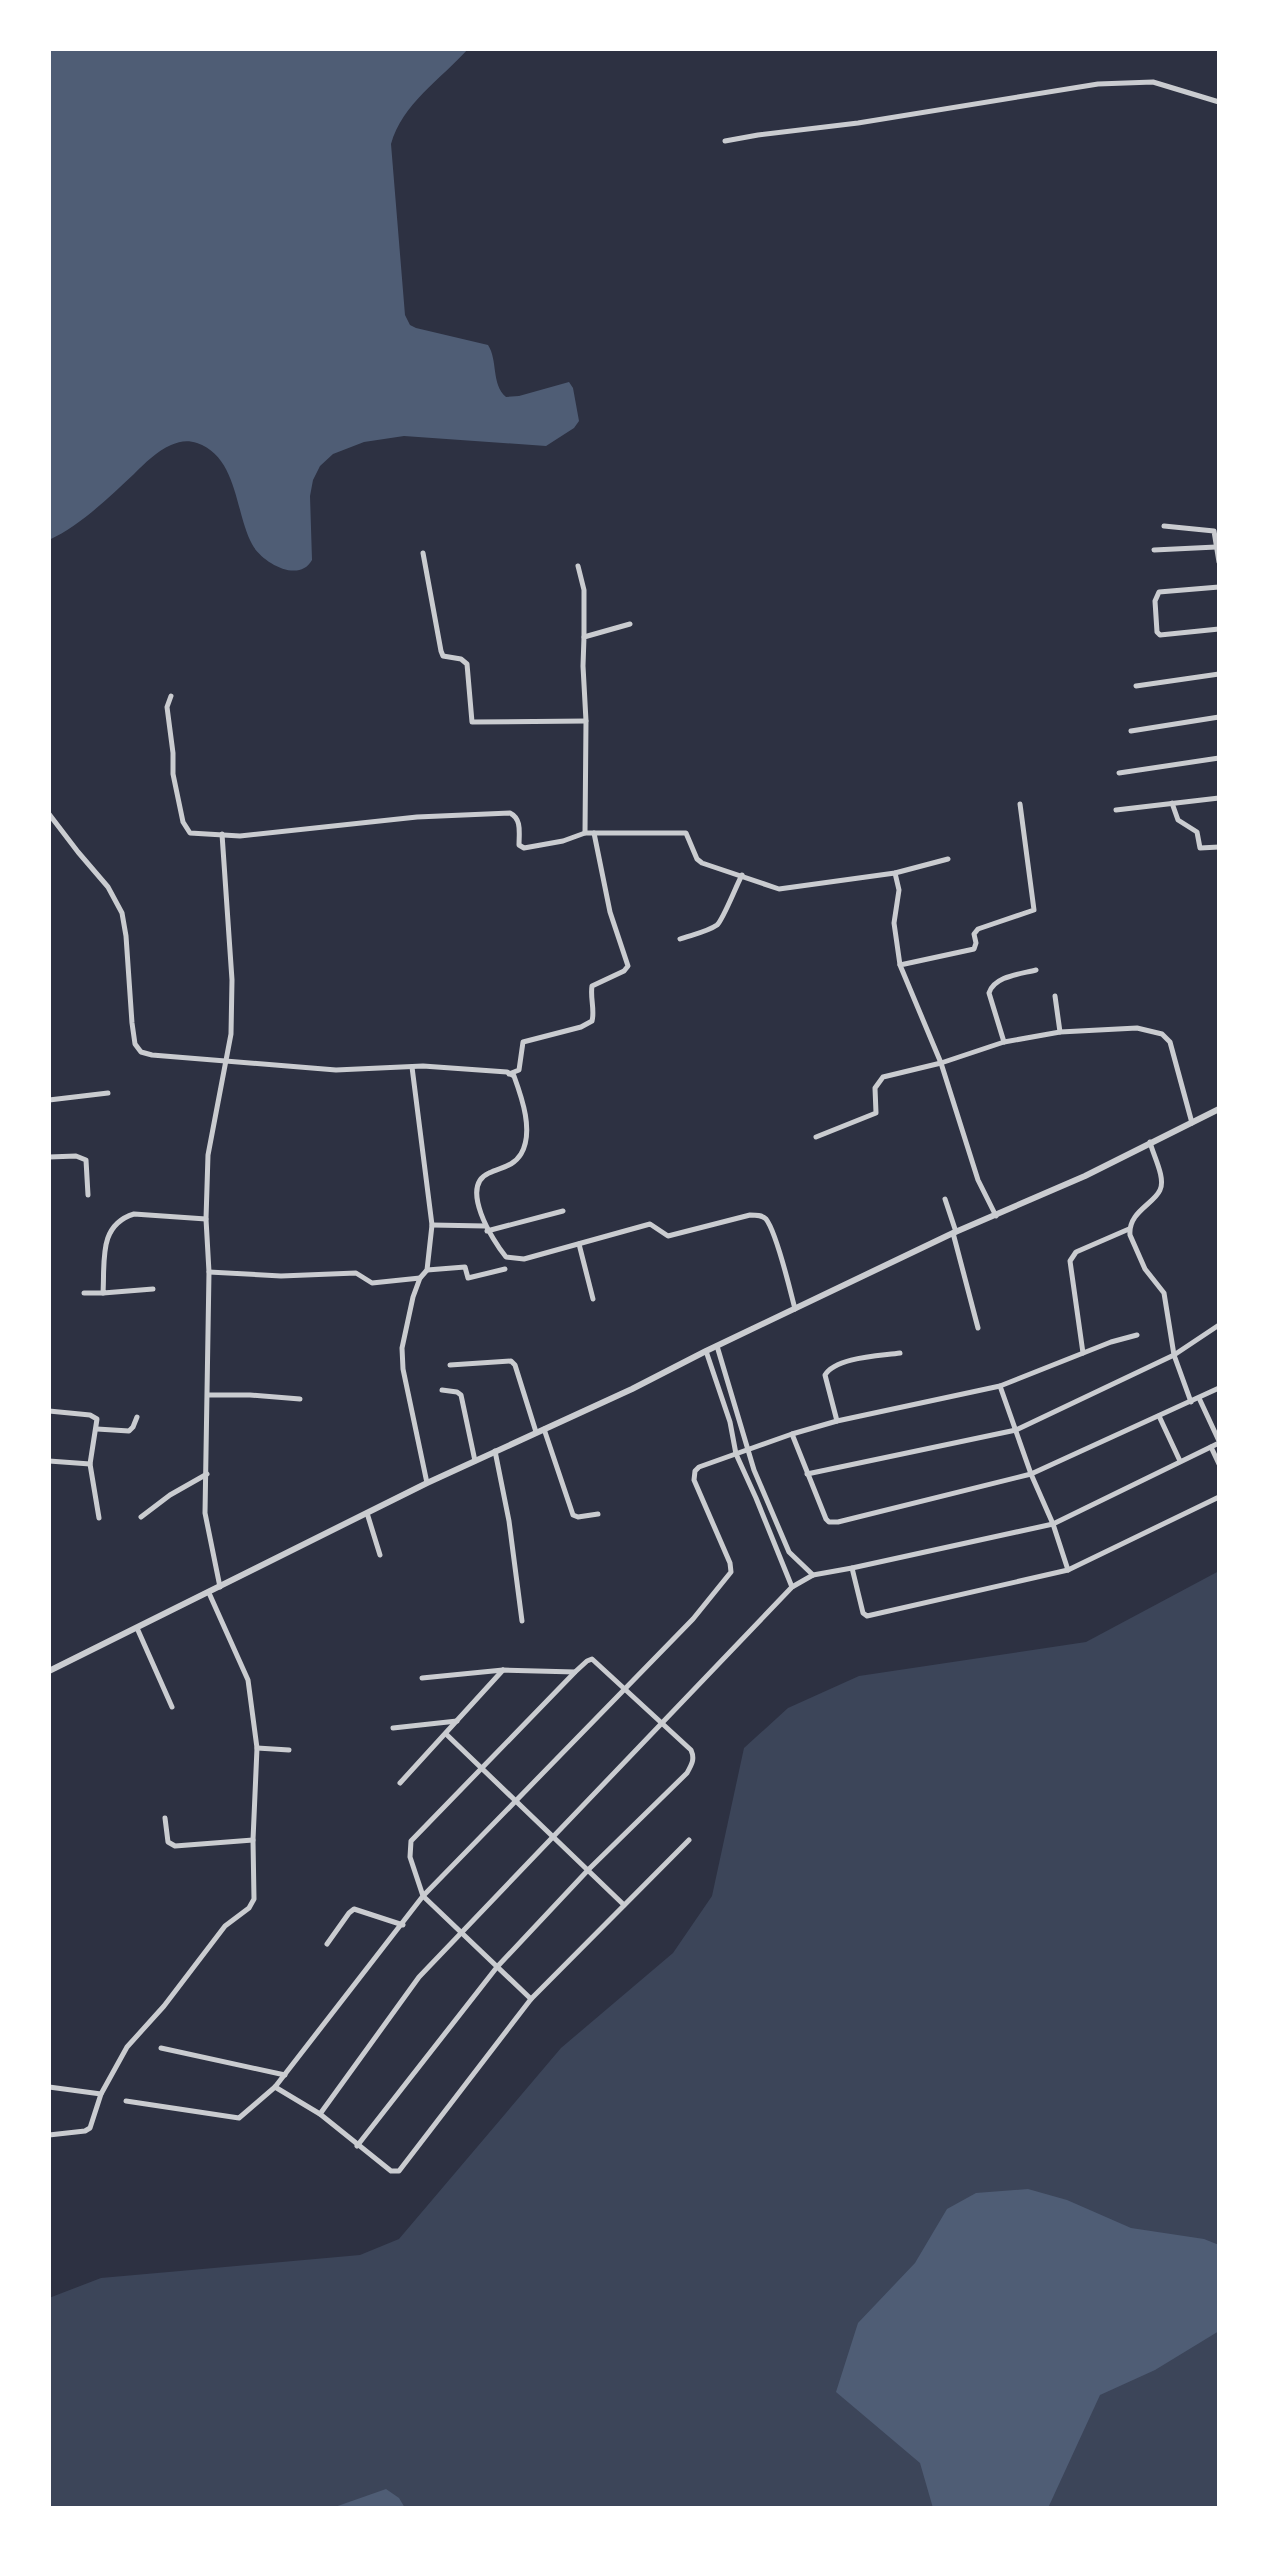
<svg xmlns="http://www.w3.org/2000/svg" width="1268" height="2557" font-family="Arial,sans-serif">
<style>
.green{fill:#3c4559}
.water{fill:#4f5d75}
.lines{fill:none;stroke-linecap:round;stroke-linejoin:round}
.minor{stroke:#caccd0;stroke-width:5}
.tertiary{stroke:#caccd0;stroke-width:6}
</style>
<rect width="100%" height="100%" fill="#2d3142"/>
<!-- green -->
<path class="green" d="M1219 1571V2508H49V2298L101 2278 360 2255 399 2239 561 2048 673 1953 712 1896 744 1748 788 1708 859 1676 1086 1642Z"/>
<!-- water -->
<g class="water">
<path d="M49 49H468C441 79 402 104 391 144L405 315 410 325 416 328 488 345C498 360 491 384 506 397L519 396 569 382 573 388 579 421 574 428 546 446 404 436 364 442 333 454 320 466 313 480 310 496 312 560C299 584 261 562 252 544 235 513 238 457 197 443 188 440 180 441 171 445 157 451 145 463 134 474 108 498 81 525 49 540Z"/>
<path d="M1028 2189 1067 2200 1131 2228 1204 2239 1219 2245V2331L1155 2370 1100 2395 1048 2508H933L920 2463 836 2392 858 2323 915 2263 947 2209 976 2193Z"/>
<path d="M386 2489 399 2498 405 2508H332Z"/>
</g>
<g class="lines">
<!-- minor -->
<g class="minor">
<path d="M725 141 758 135 858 123 1098 84 1153 82 1219 102"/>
<path d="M1164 526 1214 531 1219 562"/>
<path d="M1154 550 1216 547"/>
<path d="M423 553 441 651 443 656 461 659 467 664 472 722 586 721"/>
<path d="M578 566 584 590V637"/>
<path d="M1219 587 1159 592 1155 601 1157 632 1160 635 1219 629"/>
<path d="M1136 686 1219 674"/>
<path d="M171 696 167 707 173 753V774L183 822 190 833 240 836 417 817 510 813C522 819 519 833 519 845L524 848 563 841 585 833H686L697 859 702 863 779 889 895 873 948 859"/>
<path d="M1131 731 1219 717"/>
<path d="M1119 773 1219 758"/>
<path d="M1172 803 1178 820 1197 832 1200 848 1219 847"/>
<path d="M1116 810 1219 798"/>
<path d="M49 814 78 852 108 887 122 913 126 936 132 1023 135 1044 141 1052 152 1055 336 1070 423 1066 507 1072 514 1076C522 1098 534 1132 521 1154 513 1167 501 1167 489 1173 459 1186 492 1240 506 1257L524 1259 650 1224 668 1236 750 1215C756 1215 762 1215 766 1219 777 1233 790 1290 795 1309"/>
<path d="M585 833 586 721 583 666 584 637 630 624"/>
<path d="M895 873 899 890 894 923 900 965"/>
<path d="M680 939C691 935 707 932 717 925 723 920 736 886 742 875"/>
<path d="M1055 996 1060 1032"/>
<path d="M1004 1042 989 993C994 976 1021 974 1036 970"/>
<path d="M412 1067 432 1225 427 1270 420 1278 413 1297 402 1348 403 1369 427 1483"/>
<path d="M509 1074 519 1070 523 1042 581 1027 592 1021C595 1010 590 998 592 986L624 971 628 966 610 912 594 833"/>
<path d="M49 1100 108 1093"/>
<path d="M816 1137 876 1113 875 1088 883 1077 941 1063 1004 1042 1060 1032 1137 1028 1162 1034 1170 1042 1192 1123"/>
<path d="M1150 1142C1153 1155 1166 1178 1160 1190 1154 1204 1128 1212 1130 1235L1145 1269 1164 1293 1174 1355 1191 1402"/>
<path d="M49 1157 76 1156 86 1160 88 1195"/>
<path d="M945 1199 956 1232"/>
<path d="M996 1216 978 1180 941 1063 900 965 974 949 976 943 974 934 978 929 1034 910 1020 804"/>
<path d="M432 1225 485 1226"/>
<path d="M487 1231 563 1211"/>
<path d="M953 1233 978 1328"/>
<path d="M579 1244 593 1299"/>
<path d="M427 1270 465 1267 468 1278 505 1269"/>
<path d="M209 1272 281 1276 356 1273 372 1283 420 1278"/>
<path d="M153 1289 103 1293C105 1261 98 1225 134 1214L206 1219"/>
<path d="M84 1293H103"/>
<path d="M717 1346 754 1470 789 1552 813 1575"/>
<path d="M706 1351 730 1422 736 1454 756 1498 792 1587"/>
<path d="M1083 1353 1070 1261 1076 1252 1129 1229"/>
<path d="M450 1365 511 1361 515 1365 536 1432"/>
<path d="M1000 1386 1031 1474 1053 1524 1068 1570"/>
<path d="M442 1390 457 1392 461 1395 475 1461"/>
<path d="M208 1395H250L300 1399"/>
<path d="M1199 1398 1219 1441"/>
<path d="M49 1411 90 1415 97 1419 90 1464 99 1518"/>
<path d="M1159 1416 1180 1461"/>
<path d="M837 1421 825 1375C836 1357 880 1356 900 1353"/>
<path d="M97 1429 129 1431 133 1427 137 1417"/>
<path d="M544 1429 573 1515 578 1517 598 1514"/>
<path d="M792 1434 826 1519 829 1522H838L1031 1474 1219 1388"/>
<path d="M1211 1447 1219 1464"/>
<path d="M495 1451 509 1521 522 1621"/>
<path d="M49 1461 90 1464"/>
<path d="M807 1474 1016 1430 1174 1355 1219 1325"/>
<path d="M367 1513 380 1555"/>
<path d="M141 1517 170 1495 207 1474"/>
<path d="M852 1568 863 1613 867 1616 1068 1570 1219 1497"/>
<path d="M220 1587 205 1513 209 1272 206 1219 208 1155 231 1034 232 980 222 834"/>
<path d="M137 1628 172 1707"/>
<path d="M422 1678 503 1670 575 1672"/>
<path d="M393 1728 457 1721"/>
<path d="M446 1734 624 1905"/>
<path d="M257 1748 289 1750"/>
<path d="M400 1783 503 1670"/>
<path d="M165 1818 168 1842 175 1846 253 1840"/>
<path d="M327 1944 349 1913 354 1909 403 1925"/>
<path d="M161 2048 285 2075"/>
<path d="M49 2087 101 2094"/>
<path d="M275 2087 320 2114 391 2171H399L531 1999 689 1840"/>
<path d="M126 2101 239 2118 275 2087 423 1896 693 1619 731 1572 730 1563 694 1480 695 1471 699 1467 792 1434 837 1421 1000 1386 1111 1342 1137 1335"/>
<path d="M320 2114 419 1977 792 1587 813 1575 852 1568 1053 1524 1219 1443"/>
<path d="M49 2135 85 2131 90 2128 101 2094 127 2047 164 2006 225 1926 249 1908 254 1899 253 1840 257 1748 248 1680 209 1593"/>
<path d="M357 2146 497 1967 589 1869 687 1773C692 1764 695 1759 691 1750L592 1659 587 1661 575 1672 411 1841 410 1857 423 1896 531 1999"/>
</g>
<!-- tertiary -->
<path class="tertiary" d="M49 1671 427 1483 632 1389 706 1351 953 1233 1085 1176 1219 1109"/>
</g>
<!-- border -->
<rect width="1268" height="2557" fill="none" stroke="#ffffff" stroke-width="102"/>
</svg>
